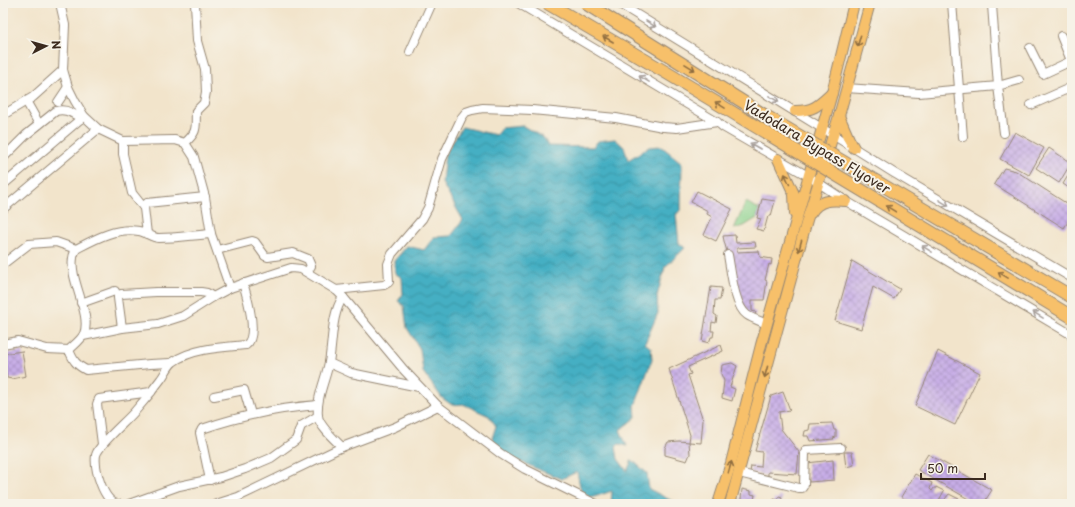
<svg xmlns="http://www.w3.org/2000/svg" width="1075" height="507" font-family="'Playpen Sans',sans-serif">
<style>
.green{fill:#8ad18c;stroke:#627e55}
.water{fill:url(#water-waves);stroke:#406c70}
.building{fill:url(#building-cross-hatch)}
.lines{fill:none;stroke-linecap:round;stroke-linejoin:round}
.minor-casing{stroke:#968774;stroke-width:10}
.major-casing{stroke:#968774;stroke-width:12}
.minor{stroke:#fff;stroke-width:8}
.major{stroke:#f7c06b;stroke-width:10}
.highway-bridge-casing{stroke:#968774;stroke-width:14;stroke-linecap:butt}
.highway-bridge{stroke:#f7c06b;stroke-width:12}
.oneway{stroke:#a79f9a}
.oneway2{stroke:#906e41}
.labels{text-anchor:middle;stroke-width:4;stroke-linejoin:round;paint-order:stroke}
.street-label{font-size:14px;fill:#3b2a1e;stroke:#f7f3e8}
</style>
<defs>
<pattern id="water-waves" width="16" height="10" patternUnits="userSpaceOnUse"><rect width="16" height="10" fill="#44afc3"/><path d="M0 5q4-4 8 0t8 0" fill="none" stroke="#3a8f9e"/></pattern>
<pattern id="building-cross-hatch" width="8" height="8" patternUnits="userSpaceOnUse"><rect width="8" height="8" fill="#c7ade7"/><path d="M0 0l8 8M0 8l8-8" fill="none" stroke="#a38dbb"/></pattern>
</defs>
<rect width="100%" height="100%" fill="#f7f3e8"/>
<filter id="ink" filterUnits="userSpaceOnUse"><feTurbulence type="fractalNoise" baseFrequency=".025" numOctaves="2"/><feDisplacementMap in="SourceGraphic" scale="8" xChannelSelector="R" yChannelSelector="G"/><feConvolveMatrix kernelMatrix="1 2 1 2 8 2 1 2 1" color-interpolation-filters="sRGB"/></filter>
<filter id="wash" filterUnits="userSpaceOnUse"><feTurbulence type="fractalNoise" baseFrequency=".012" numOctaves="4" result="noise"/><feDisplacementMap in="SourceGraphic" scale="16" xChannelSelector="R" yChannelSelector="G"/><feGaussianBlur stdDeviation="0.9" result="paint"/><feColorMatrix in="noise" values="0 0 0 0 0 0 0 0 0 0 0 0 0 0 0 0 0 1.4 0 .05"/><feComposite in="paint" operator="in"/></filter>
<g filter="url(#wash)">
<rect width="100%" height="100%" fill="#f2e4cb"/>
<!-- green -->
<path class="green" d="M746 202 759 209 757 218 744 226 734 229Z"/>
<!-- water -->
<path class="water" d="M523 126 544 138 548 146 593 147 598 141 615 139 624 147 628 160 649 147 661 146 682 163 681 209 676 215 679 243 685 248 665 267 657 296 658 313 645 343 651 348 652 359 635 406 636 417 620 430 627 446 619 444 616 447 618 459 627 471 632 460 647 473 649 489 678 504H611L612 491 591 498 581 491 577 472 561 479 507 456 492 438 496 426 489 416 463 404 452 405 442 398 423 372 420 349 407 328 404 306 398 301 403 294 402 278 395 273 394 261 407 246 424 250 434 237 451 236 463 220 442 183 445 154 462 127 496 135 501 128Z"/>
<g id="blocks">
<!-- building -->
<g class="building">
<path d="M1015 132 1044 148 1029 175 1000 159Z"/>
<path d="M1049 148 1071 163 1059 183 1036 168Z"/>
<path d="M1004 168 1016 171 1072 207V216L1064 228 994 184Z"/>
<path d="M1072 169V190L1063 184Z"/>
<path d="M697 191 732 209 716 241 704 235 712 217 707 214 708 211 691 202Z"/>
<path d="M762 199 775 201 771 216H768L764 231 756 229 761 219 757 218Z"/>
<path d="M735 235 736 243 755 242 756 247 737 248V252L759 251 760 257 772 259 771 265 769 264 765 280 767 281 764 300H752V311L756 312 754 317 743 310 724 241 723 236Z"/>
<path d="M852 261 900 289 894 299 873 287 861 329 835 321Z"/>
<path d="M711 287 722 288 720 300H715L714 314 717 316 716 323 712 322 711 331H714L713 337H711L709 343 702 341Z"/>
<path d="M721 345 723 351 688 367 691 374 688 375 703 420 701 443 689 442 690 435 669 369Z"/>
<path d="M22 351 26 376 12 379 7 378 3 354Z"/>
<path d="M938 351 980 373 955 425 915 406Z"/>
<path d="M732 363 737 366 730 387 735 389 732 401 722 398 724 381 721 374 722 365Z"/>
<path d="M783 392 790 410 779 412 781 429 799 452 797 474 768 472V476L750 472 751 466 761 467 762 452 755 451 771 396Z"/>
<path d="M832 423 834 430H836V437L833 438 834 439 810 441 808 436H804L805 431 809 430 810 424Z"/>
<path d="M679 441 689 442 690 454 687 461 665 455V448L668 442Z"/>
<path d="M844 452H852L854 465 846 467Z"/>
<path d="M928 454 992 490 983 504H977L918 470Z"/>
<path d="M833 460 834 480 809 482 807 463Z"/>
<path d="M915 474 932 483 930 489 932 491 934 488H936V487L944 491 937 504H914L901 497Z"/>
<path d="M742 489 751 491V494L755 495 753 504H739L741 499Z"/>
<path d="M949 494 959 499 958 504H941Z"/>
<path d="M779 496 782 497 781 504H773L774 499 777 500Z"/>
</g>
</g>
</g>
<g filter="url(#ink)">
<use href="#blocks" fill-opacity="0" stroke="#968774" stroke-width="1"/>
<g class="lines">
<!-- minor casing -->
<g class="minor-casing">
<g id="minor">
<path d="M60 3 65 25 63 70 68 87 75 101 84 116 98 129 123 141 175 140 185 143 194 157 205 197 211 234 230 288 291 268 301 269 336 290 343 297 404 370 438 406 501 454 525 469 596 504"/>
<path d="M518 3 717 122 723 127 808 176 846 201 1072 335"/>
<path d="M618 3 854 148 894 173 1072 278"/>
<path d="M952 3 963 137"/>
<path d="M1061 36 1072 63"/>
<path d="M1030 48 1043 74 1071 61"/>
<path d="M410 52 432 3"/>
<path d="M846 88 919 93 998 86 992 5"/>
<path d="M26 101 39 124"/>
<path d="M58 102 68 87"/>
<path d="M1031 105 1072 87"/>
<path d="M3 115 33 97 63 70"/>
<path d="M1004 133 998 86 1019 80"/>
<path d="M123 141V154L132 193 144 208"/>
<path d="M185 143C199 130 195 128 196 111L204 103 206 92 205 69 197 41 195 3"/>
<path d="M3 158 26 135 56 111C66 108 74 113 81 119"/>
<path d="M3 185 84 116"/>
<path d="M3 209 98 129"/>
<path d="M147 234 144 208 145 205 147 203 205 197"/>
<path d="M217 250 252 241 255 242 265 256 268 257 293 253 308 259 311 266 307 272"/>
<path d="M728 255C731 270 734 306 747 315 753 319 760 321 767 324"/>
<path d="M3 264 29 244 56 242 76 249"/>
<path d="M336 290 384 285 389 282 388 264 392 254 422 219 428 208 442 159 462 117 466 112 472 110 483 108 532 110 616 118 663 127 677 128 717 122"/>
<path d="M81 303 115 291"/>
<path d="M122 328 118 298V295L121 294 156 292H201L207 293 213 297"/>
<path d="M83 336 122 328 158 324 183 316 213 297 230 288"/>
<path d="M3 344 18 341 47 349 69 350C74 345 81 340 84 334 92 314 69 280 73 258 73 255 75 252 76 249 95 239 116 227 139 231 146 232 152 238 159 238 177 238 194 235 211 234"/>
<path d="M69 350C73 360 76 365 86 370L150 364 171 363"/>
<path d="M329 363 351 373 419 387"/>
<path d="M214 396 244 390 251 414"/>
<path d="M102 444 97 404 99 399 151 392"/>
<path d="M342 447 395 427 438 406"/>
<path d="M739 473 799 488H802L804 485 805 453 806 450 841 448"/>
<path d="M210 480 200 433 202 429C240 416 278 408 318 405"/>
<path d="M118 504C103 502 94 468 96 455 99 444 128 420 136 410 145 400 153 390 161 379 165 374 168 366 173 362 192 348 224 347 246 345 259 337 247 296 243 283"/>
<path d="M129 504 179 486 221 477 245 469 271 458 296 440 301 426 318 416"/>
<path d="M216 504 238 497 342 447C335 440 319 426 318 416 316 398 326 379 329 362 333 341 331 315 343 297"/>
</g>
</g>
<!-- major casing -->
<g class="major-casing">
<g id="major">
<path d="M795 111C814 111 819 105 832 93"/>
<path d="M839 116 849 139 854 148"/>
<path d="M778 159 794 194 795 214"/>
<path d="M811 213C819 199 832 200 846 201"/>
<path d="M718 504 731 463 761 345 832 93 854 3"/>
<path d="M730 504 807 220 839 116 870 3"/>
</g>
</g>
<!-- minor -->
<use href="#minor" class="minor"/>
<!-- major -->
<use href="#major" class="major"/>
<!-- highway-bridge casing -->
<g class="highway-bridge-casing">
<g id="highway-bridge">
<path d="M547 3 667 73 1072 317"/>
<path d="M585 3 764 115 1072 297"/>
</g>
</g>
<!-- highway-bridge -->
<use href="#highway-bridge" class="highway-bridge"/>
</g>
<!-- one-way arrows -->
<defs><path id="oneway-shaft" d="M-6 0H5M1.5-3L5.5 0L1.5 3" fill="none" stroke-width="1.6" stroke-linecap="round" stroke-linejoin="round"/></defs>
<g class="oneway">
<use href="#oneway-shaft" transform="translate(651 24) rotate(32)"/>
<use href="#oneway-shaft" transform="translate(644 79) rotate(-149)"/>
<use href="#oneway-shaft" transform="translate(774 99) rotate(31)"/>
<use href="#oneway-shaft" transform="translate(755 146) rotate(-150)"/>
<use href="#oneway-shaft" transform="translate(944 203) rotate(31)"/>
<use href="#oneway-shaft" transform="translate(927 249) rotate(-149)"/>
<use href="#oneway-shaft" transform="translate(1038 315) rotate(-149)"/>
</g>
<g class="oneway2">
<use href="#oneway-shaft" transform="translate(608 39) rotate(-150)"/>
<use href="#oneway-shaft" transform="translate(859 41) rotate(106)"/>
<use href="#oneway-shaft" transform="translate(690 67) rotate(32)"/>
<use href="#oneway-shaft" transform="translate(720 105) rotate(-148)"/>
<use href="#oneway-shaft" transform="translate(787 179) rotate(-114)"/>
<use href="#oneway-shaft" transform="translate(891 209) rotate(-149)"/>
<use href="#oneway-shaft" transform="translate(800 246) rotate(105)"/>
<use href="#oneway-shaft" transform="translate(1003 275) rotate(-149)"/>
<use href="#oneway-shaft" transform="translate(766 372) rotate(105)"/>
<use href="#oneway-shaft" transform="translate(730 467) rotate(-74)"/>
</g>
</g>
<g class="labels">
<!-- street labels -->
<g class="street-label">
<text transform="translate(817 147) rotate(31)" y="5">Vadodara Bypass Flyover</text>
</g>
</g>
<!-- margin -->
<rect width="1075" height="507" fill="none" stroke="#f7f3e8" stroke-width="16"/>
<!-- north arrow -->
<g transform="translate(46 46) rotate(84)" stroke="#f7f3e8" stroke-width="3" paint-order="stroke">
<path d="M0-3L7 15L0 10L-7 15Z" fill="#3b2a1e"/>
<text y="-6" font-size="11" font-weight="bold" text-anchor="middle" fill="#3b2a1e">N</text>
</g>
<!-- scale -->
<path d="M921 473v6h64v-6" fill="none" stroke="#3b2a1e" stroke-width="2"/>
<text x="927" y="473" font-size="12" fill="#3b2a1e" stroke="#f7f3e8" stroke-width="3" paint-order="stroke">50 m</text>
</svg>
